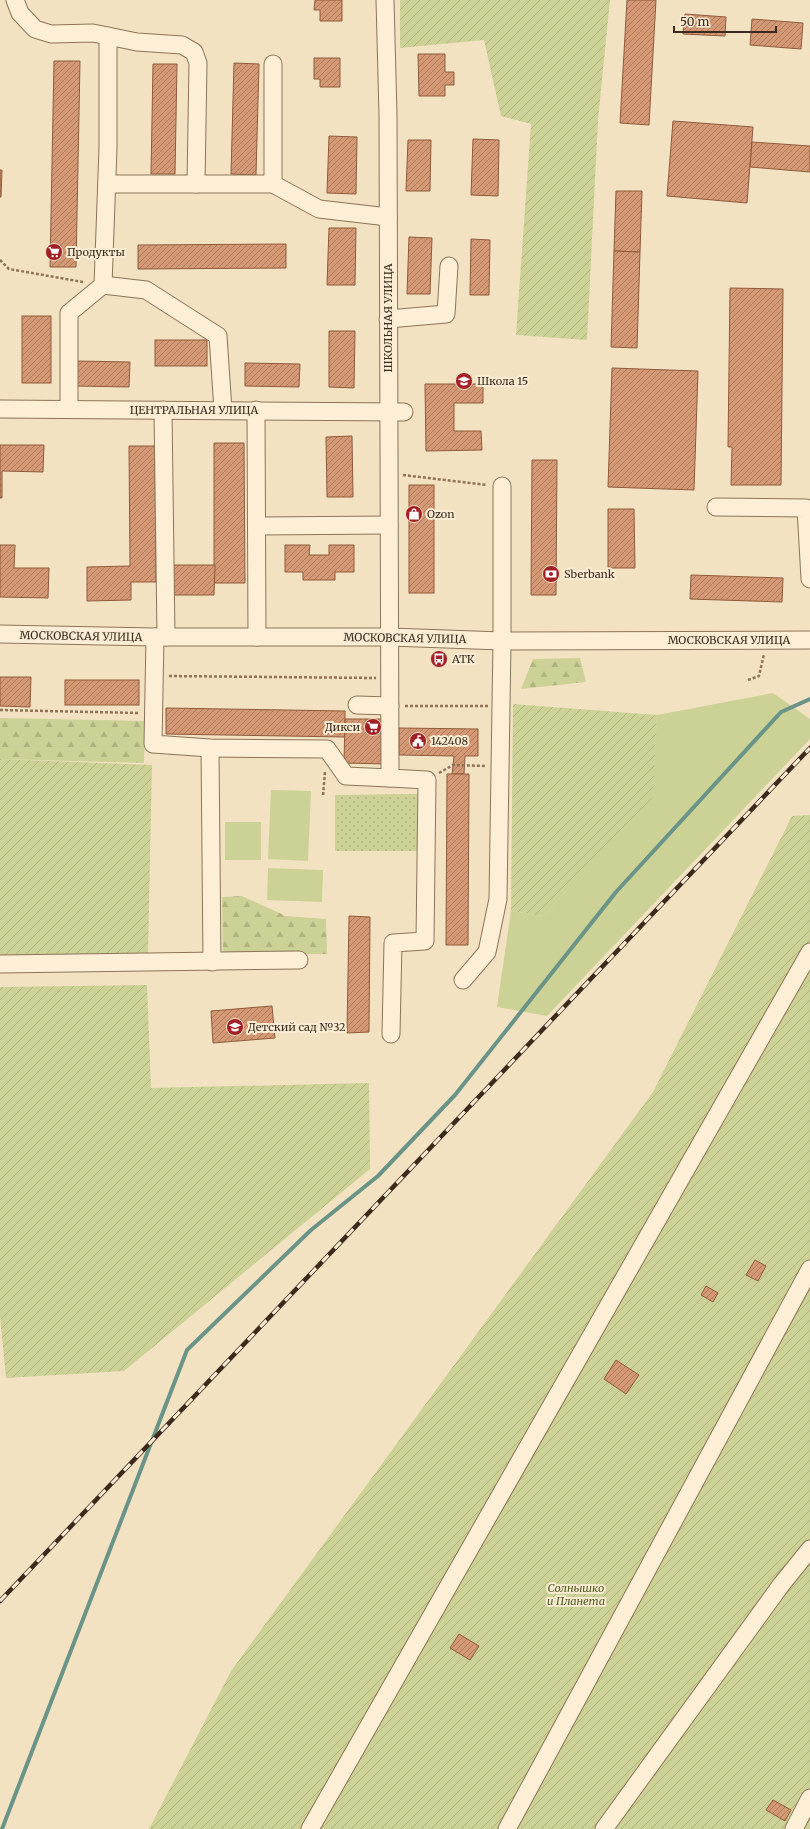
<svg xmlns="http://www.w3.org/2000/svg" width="810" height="1829" font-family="Merriweather,serif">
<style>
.grass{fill:#ccd295}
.forest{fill:url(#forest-firs)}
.park{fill:url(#park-dots)}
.garden{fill:url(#garden-furrows)}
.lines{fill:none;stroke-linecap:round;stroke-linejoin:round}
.stream{stroke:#6a9488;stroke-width:4}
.building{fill:url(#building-hatch);stroke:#905a3b}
.minor-casing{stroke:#8e7357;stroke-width:19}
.path{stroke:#8e7357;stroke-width:2.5;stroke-dasharray:3 2;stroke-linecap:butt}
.minor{stroke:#fcefd6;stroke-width:17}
.rail-casing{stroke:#3c2b1d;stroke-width:4.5}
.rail{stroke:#f9ecd3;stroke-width:3;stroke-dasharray:9;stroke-linecap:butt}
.labels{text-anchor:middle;stroke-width:4;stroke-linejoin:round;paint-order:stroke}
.poi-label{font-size:11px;fill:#3c2b1d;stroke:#f9ecd3;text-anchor:start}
.street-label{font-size:11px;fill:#3c2b1d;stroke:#f9ecd3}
.park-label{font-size:11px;font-style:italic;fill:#4e5b21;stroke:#f9ecd3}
</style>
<defs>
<pattern id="forest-firs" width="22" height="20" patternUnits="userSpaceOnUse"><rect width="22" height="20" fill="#ccd295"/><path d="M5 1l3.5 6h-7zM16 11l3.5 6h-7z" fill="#b0b480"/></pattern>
<pattern id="park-dots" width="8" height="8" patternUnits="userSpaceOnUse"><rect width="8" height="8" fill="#ccd295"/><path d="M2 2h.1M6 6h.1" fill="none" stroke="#b0b480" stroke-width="1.8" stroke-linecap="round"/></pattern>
<pattern id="garden-furrows" width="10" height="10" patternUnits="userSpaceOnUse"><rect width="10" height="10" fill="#ccd295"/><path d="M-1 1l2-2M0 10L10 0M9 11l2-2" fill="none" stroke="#b0b480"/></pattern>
<pattern id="building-hatch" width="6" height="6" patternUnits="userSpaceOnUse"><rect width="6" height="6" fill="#d49974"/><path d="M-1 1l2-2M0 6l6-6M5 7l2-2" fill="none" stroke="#ad7d5f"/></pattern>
</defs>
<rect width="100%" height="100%" fill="#f2e2c2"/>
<!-- grass -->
<g class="grass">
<path d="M773 693 810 719V739L547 1016 497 1007 511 911 543 916 652 797 657 715Z"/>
<path d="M271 790 311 791 308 861 268 859Z"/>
<rect x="225" y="822" width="36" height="38"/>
<path d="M268 868 323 870 322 902 267 900Z"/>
</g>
<!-- forest -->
<g class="forest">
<path d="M580 658 586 682 521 689 533 659Z"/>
<path d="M0 718 145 721 144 763 0 759Z"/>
<path d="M242 896 286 916 326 919 327 954 223 955 222 897Z"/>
</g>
<!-- park -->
<path class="park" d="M417 794V851H335V795Z"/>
<!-- garden -->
<g class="garden">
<path d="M400 0H610L598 120 587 340 516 335 531 124 501 116 484 40 400 48Z"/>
<path d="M513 704 657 715 653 797 543 916 511 911Z"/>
<path d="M0 759 152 765 148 953 0 958Z"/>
<path d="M810 815V1829H149L231 1671 653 1092 792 816Z"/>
<path d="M147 985 151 1088 369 1083 370 1169 124 1371 6 1378 0 1316V987Z"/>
</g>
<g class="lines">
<!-- stream -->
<path class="stream" d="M2 1829 187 1350 311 1230 378 1176 455 1095 616 892 781 712 810 699"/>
</g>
<!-- building -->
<g class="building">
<path d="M315 0H342V21H320V10H314Z"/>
<path d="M627 0H656L649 125 620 123Z"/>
<path d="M685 14 726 17 725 36 683 34Z"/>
<path d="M752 19 803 23 801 49 750 45Z"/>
<path d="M418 54H445V72H454V85H445V96H419Z"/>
<path d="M314 58H340V87H320V79H314Z"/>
<path d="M54 61H80L76 267H50Z"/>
<path d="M234 63 259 64 256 175 231 174Z"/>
<path d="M153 64H177L175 174H151Z"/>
<path d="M673 121 753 127 747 203 667 196Z"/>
<path d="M329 136 357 137 356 194 327 193Z"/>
<path d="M473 139 499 140 498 196 471 195Z"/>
<path d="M408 140H431L430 191H406Z"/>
<path d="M752 142 810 146V172L750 167Z"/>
<path d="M0 170H2L1 197H0Z"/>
<path d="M616 191H642L640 252 614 251Z"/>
<path d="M329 228H356L355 285H327Z"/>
<path d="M409 237 432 238 430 294H407Z"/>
<path d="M471 239 490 240 489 295H470Z"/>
<path d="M286 244V268L138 269V245Z"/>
<path d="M614 251 640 252 637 348 611 347Z"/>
<path d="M730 288 783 289 781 485H731L732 447H728Z"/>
<rect x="22" y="316" width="29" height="67"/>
<path d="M329 331H355L354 388 329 387Z"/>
<rect x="155" y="340" width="52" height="26"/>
<path d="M77 361 130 362 129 387 76 386Z"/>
<path d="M245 363 300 364 299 387 245 386Z"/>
<path d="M612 368 698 371 694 490 608 487Z"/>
<path d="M425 384H483V403H454V431H481L482 450 426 451Z"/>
<path d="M352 436 353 497H327L326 437Z"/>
<path d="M214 443H244L245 583H214Z"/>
<path d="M0 445H44L43 472 2 471V498H0Z"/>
<path d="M129 446H155L156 582H131V600L87 601V567L130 566Z"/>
<path d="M532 460H557L556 595H531Z"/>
<rect x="409" y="485" width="25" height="108"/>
<path d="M608 509H634L635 568H608Z"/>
<path d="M0 545H15L14 568H49L48 598 0 597Z"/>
<path d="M285 545H310L309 555H329V545H354V572H335V580H303V572H285Z"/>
<path d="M172 565H215L214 595H172Z"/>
<path d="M691 575 783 578 782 602 690 599Z"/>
<path d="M0 677H31L30 707 0 706Z"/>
<rect x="65" y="680" width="74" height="25"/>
<path d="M166 708 345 711V737L166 734Z"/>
<path d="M345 719H386L385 764 344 763Z"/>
<path d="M399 728 478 729V756H465L464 774H452L454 756 399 755Z"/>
<path d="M447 774H469L468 945H446Z"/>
<path d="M349 916 370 917 369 1032 347 1033Z"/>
<path d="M272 1006 275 1038 213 1043 211 1011Z"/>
<path d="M755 1260 766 1266 758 1281 746 1275Z"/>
<path d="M706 1286 718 1293 713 1302 701 1295Z"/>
<path d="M616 1360 639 1375 626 1394 604 1379Z"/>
<path d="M459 1634 479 1646 470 1660 450 1648Z"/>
<path d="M773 1800 791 1810 785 1821 766 1810Z"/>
</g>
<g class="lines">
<!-- minor casing -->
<g class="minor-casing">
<g id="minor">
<path d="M15 0 20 13 35 29 51 34 93 33 137 42 182 45 194 52 198 63 196 184"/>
<path d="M273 64V184"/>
<path d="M107 184H273L319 209 388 217"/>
<path d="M103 285 146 290 218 336 223 410"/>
<path d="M388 319 446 314 449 266"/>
<path d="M0 409 404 412"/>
<path d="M69 409V313L103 285 108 148V36"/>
<path d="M163 410 166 637"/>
<path d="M256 410 257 637"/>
<path d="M716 507 806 508 810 579"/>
<path d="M258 526 389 525"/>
<path d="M0 634 155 637H390L502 641 810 640"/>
<path d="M155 637 153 744 210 748 327 749 346 776 390 778 388 115 385 0"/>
<path d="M357 705 390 706"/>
<path d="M210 748 212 962"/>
<path d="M390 778 427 780 425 941 393 943 391 1034"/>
<path d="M0 964 299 960"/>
<path d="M463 980 487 952 498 899 502 641V486"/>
<path d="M310 1829 810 952"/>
<path d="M507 1829 810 1269"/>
<path d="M604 1829 781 1585 810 1549"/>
<path d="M794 1829 810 1798"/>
</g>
</g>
<!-- path -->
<g class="path">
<path d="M0 260 9 269 83 282"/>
<path d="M403 475 487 485"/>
<path d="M169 676 376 678"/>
<path d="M748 680 759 676 764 654"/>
<path d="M405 706H488"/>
<path d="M0 710 139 713"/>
<path d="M439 773 453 765 486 766"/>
<path d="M323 795 325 772"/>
</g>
<!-- minor -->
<use href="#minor" class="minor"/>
<!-- rail casing -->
<g class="rail-casing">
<path id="rail" d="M0 1601 810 748"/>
</g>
<!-- rail -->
<use href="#rail" class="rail"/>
</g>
<!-- icons -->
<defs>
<g id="supermarket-disc" transform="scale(0.9)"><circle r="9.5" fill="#a32126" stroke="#f9ecd3"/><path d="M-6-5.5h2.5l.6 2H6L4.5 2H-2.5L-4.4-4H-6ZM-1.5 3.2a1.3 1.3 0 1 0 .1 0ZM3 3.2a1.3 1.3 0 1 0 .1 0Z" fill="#fff"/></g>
<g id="school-disc" transform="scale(0.9)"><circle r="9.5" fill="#a32126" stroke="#f9ecd3"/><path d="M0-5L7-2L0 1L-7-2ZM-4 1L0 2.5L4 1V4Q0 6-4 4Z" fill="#fff"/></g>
<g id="shop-disc" transform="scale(0.9)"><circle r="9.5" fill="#a32126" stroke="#f9ecd3"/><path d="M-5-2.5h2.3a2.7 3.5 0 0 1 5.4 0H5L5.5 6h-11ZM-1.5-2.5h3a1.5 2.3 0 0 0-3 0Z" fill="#fff"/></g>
<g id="bank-disc" transform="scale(0.9)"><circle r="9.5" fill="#a32126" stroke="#f9ecd3"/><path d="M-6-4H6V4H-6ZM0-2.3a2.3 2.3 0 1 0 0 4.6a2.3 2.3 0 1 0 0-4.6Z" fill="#fff"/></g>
<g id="bus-disc" transform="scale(0.9)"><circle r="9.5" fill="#a32126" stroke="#f9ecd3"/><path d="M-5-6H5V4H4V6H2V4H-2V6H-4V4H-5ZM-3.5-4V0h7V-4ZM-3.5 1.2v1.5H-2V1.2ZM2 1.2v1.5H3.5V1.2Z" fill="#fff"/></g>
<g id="civic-disc" transform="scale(0.9)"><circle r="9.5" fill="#a32126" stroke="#f9ecd3"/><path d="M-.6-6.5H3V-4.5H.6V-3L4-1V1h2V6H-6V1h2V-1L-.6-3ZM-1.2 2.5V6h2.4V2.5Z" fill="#fff"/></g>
</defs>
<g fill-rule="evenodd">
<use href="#supermarket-disc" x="54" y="252"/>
<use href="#school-disc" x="464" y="381"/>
<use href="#shop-disc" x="414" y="514"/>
<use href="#bank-disc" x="551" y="574"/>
<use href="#bus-disc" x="439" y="659"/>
<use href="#supermarket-disc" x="373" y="727"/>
<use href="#civic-disc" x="418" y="741"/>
<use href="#school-disc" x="235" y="1027"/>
</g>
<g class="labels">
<!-- poi labels -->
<g class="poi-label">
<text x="67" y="256">Продукты</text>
<text x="477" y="385">Школа 15</text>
<text x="427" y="518">Ozon</text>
<text x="564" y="578">Sberbank</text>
<text x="452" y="663">АТК</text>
<text x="360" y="731" text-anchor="end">Дикси</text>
<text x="431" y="745">142408</text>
<text x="248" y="1031">Детский сад №32</text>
</g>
<!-- street labels -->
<g class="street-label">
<text transform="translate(388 318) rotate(-90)" y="4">ШКОЛЬНАЯ УЛИЦА</text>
<text x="194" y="414">ЦЕНТРАЛЬНАЯ УЛИЦА</text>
<text transform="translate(81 636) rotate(1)" y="4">МОСКОВСКАЯ УЛИЦА</text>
<text transform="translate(405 638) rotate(1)" y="4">МОСКОВСКАЯ УЛИЦА</text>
<text x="729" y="644">МОСКОВСКАЯ УЛИЦА</text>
</g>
<!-- park labels -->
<g class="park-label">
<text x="576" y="1592">Солнышко<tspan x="576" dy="13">и Планета</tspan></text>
</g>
</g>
<!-- scale -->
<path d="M674 26v6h102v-6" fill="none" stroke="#3c2b1d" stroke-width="2"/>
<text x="680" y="26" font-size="12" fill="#3c2b1d" stroke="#f9ecd3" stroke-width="3" paint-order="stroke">50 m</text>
</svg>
